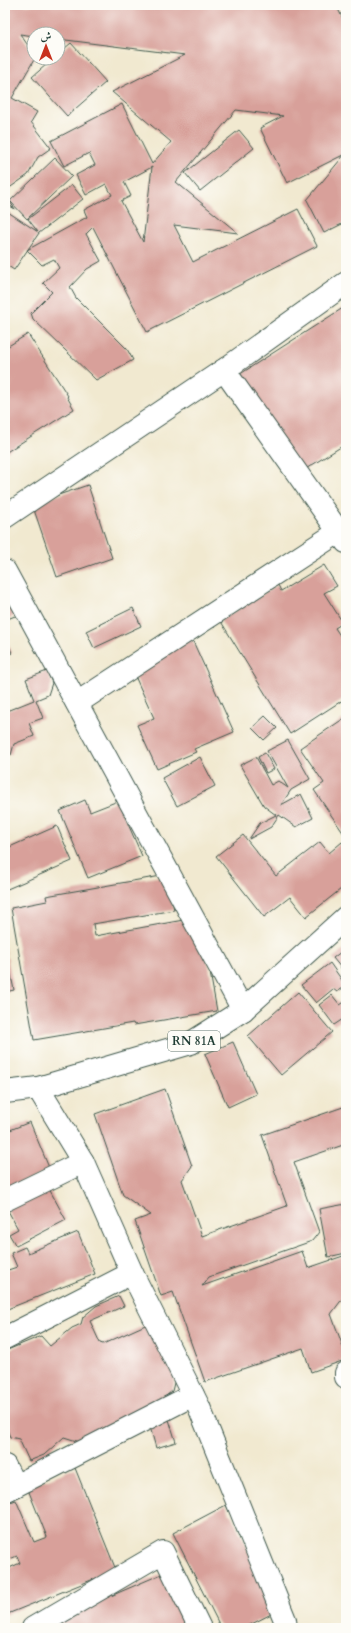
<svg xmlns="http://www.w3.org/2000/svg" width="351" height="1633" font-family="Cardo,Amiri,serif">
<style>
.building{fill:#d8a09a;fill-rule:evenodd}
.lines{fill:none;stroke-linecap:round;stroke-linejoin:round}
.street-casing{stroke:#3e574b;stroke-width:24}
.primary-casing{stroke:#3e574b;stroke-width:24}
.street{stroke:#fff;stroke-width:22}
.primary{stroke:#fff;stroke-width:22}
.labels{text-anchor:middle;stroke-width:3;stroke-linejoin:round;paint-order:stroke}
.shield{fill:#fdfcf7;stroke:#62766e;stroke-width:1}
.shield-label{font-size:12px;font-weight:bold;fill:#1f3d34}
</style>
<rect width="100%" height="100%" fill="#fdfcf7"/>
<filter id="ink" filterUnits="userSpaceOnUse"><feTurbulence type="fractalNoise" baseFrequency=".025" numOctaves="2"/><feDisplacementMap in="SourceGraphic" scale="8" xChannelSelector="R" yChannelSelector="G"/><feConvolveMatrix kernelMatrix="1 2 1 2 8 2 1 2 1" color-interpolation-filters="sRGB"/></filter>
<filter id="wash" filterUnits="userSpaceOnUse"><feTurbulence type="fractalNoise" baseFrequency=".012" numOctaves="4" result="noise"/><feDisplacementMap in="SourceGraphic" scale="16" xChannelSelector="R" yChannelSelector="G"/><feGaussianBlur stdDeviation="0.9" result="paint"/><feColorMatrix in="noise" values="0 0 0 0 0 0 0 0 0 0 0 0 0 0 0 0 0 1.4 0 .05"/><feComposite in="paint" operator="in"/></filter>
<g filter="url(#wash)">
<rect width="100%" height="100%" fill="#f1e9d0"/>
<g id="blocks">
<!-- building -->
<g class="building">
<path d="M8 5H336L346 25V222L324 233 307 200 345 154 287 183 260 128 283 116 236 110 176 182 238 233 174 225 193 262 298 209 317 246 147 332 93 227 86 234 101 261 87 269 70 287 76 298 127 349 133 360 96 380 33 319 31 313 52 292 43 283 59 268 54 259 42 265 27 250 87 217 84 210 112 195 106 184 86 195 76 175 95 165 89 153 64 166 51 141 122 104 152 164 171 142 112 92 185 55 58 39V34H34V36L20 34 34 54 35 58 12 98 37 112 31 122 51 148 38 157 28 175 5 191V12ZM152 167 143 242 121 201 131 196 124 182Z"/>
<path d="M71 43 106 82 67 116 32 77 54 58H58V54Z"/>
<path d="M239 130 254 148 200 191 185 173Z"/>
<path d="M55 158 72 176 27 219 10 201Z"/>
<path d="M72 185 83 199 39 233 14 270 5 264V210L38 232 28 219Z"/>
<path d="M5 195 15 209 5 203Z"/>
<path d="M346 306V449L344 445 296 475 234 378Z"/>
<path d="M28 334 68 396 67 397 74 409 5 453V348Z"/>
<path d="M88 485 112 558 57 577 32 504Z"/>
<path d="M324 565 337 586 324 593 343 623 335 628 343 640 346 638V698L290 734 220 620 278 585 281 591Z"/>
<path d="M16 603 20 614 5 620V608Z"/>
<path d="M133 608 141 626 94 648 86 631Z"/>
<path d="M187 628 234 732 194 749 196 752 157 769 137 725 154 718 129 663Z"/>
<path d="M5 636 12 653 5 656Z"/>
<path d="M47 671 52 683 48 695 36 700 43 718 29 723 34 736 14 744 11 755 6 754 5 709 9 710 34 700 26 679Z"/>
<path d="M265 716 277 728 264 740 252 728Z"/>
<path d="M346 717V833L344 834 314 790 324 783 300 748Z"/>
<path d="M288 740 310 779 291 790 281 805 301 794 313 818 296 827 279 815 271 827 249 839 260 823 276 815 264 806 240 765 256 757 271 785 278 781 288 788 267 751Z"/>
<path d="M265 753 274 769 266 773 258 757Z"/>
<path d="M200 757 215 786 177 806 162 778Z"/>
<path d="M85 800 90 812 118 801 142 856 88 878 60 811Z"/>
<path d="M57 826 72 861 5 890V849Z"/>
<path d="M243 835 276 876 320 842 329 853 342 842 346 847V885L306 917 290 897 264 917 216 856Z"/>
<path d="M167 875 174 910 93 924 95 936 200 917 217 1011 134 1025 133 1023 34 1040 11 908 47 901 46 896Z"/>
<path d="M5 947 14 990 5 992Z"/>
<path d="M346 948V974L333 958Z"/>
<path d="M330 963 346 986 337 992 333 989 316 1003 301 985Z"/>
<path d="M298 992 332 1032 281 1075 248 1036Z"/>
<path d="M332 995 340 1005 346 1001V1017L334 1025 319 1005Z"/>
<path d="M233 1042 256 1094 228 1107 205 1054Z"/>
<path d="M165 1089 192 1166 182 1180 202 1236 287 1206 262 1135 346 1106V1144L294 1162 319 1232 312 1241 209 1277 202 1286 302 1251 308 1268 346 1255V1294L331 1314 346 1355 342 1361 311 1372 303 1348 205 1382 173 1292 161 1296 135 1221 151 1215 123 1195 95 1114Z"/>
<path d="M30 1122 50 1170 5 1189V1132Z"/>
<path d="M47 1185 66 1220 16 1246 9 1234 18 1229 6 1207Z"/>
<path d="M346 1204V1253L328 1257 319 1209Z"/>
<path d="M78 1232 95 1274 5 1310V1271L17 1267 11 1253 25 1247 28 1253Z"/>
<path d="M119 1296 124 1306 90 1321 100 1343 103 1344 152 1322 177 1371 172 1391 140 1418 83 1443 64 1437 44 1455 29 1461 19 1439 10 1437 5 1425V1351L41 1336 50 1346 72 1328 81 1324 83 1317 96 1306Z"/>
<path d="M166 1410 176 1442 156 1448 147 1416Z"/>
<path d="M75 1468 116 1570 5 1615V1570L20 1563 17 1556 5 1561V1504L16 1500 34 1542 47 1537 25 1482 46 1480Z"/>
<path d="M226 1505 279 1610 244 1628H221L173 1533Z"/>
<path d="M164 1573 188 1628H58L55 1620Z"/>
</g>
</g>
</g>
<g filter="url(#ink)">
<use href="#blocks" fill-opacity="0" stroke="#3e574b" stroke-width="1"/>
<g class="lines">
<!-- street casing -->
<g class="street-casing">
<g id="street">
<path d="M224 370 346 542"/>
<path d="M5 517 224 370 346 283"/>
<path d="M5 571 243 1010"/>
<path d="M77 703 346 527"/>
<path d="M38 1088 83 1162 132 1273 199 1407 285 1620 286 1628"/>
<path d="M5 1200 83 1162"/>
<path d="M5 1338 132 1273"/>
<path d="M346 1373V1377"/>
<path d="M5 1466 15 1486 5 1491"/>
<path d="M15 1486 193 1395"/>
<path d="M33 1628 163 1552 200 1628"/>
</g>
</g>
<!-- primary casing -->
<g class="primary-casing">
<path id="primary" d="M5 1092 38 1088 191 1043 243 1010 346 917"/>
</g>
<!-- street -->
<use href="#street" class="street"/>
<!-- primary -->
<use href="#primary" class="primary"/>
</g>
</g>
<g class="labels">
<!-- shield labels -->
<rect class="shield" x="168" y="1031" width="52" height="20" rx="3"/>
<g class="shield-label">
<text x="194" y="1045">RN 81A</text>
</g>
</g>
<!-- margin -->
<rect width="351" height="1633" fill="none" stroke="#fdfcf7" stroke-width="20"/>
<!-- north arrow -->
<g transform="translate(46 46)"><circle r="19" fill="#fdfcf7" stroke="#a4b0a9"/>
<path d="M0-3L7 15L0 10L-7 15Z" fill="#c8321e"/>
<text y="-6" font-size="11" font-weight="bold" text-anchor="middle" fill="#1f3d34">ش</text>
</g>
</svg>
